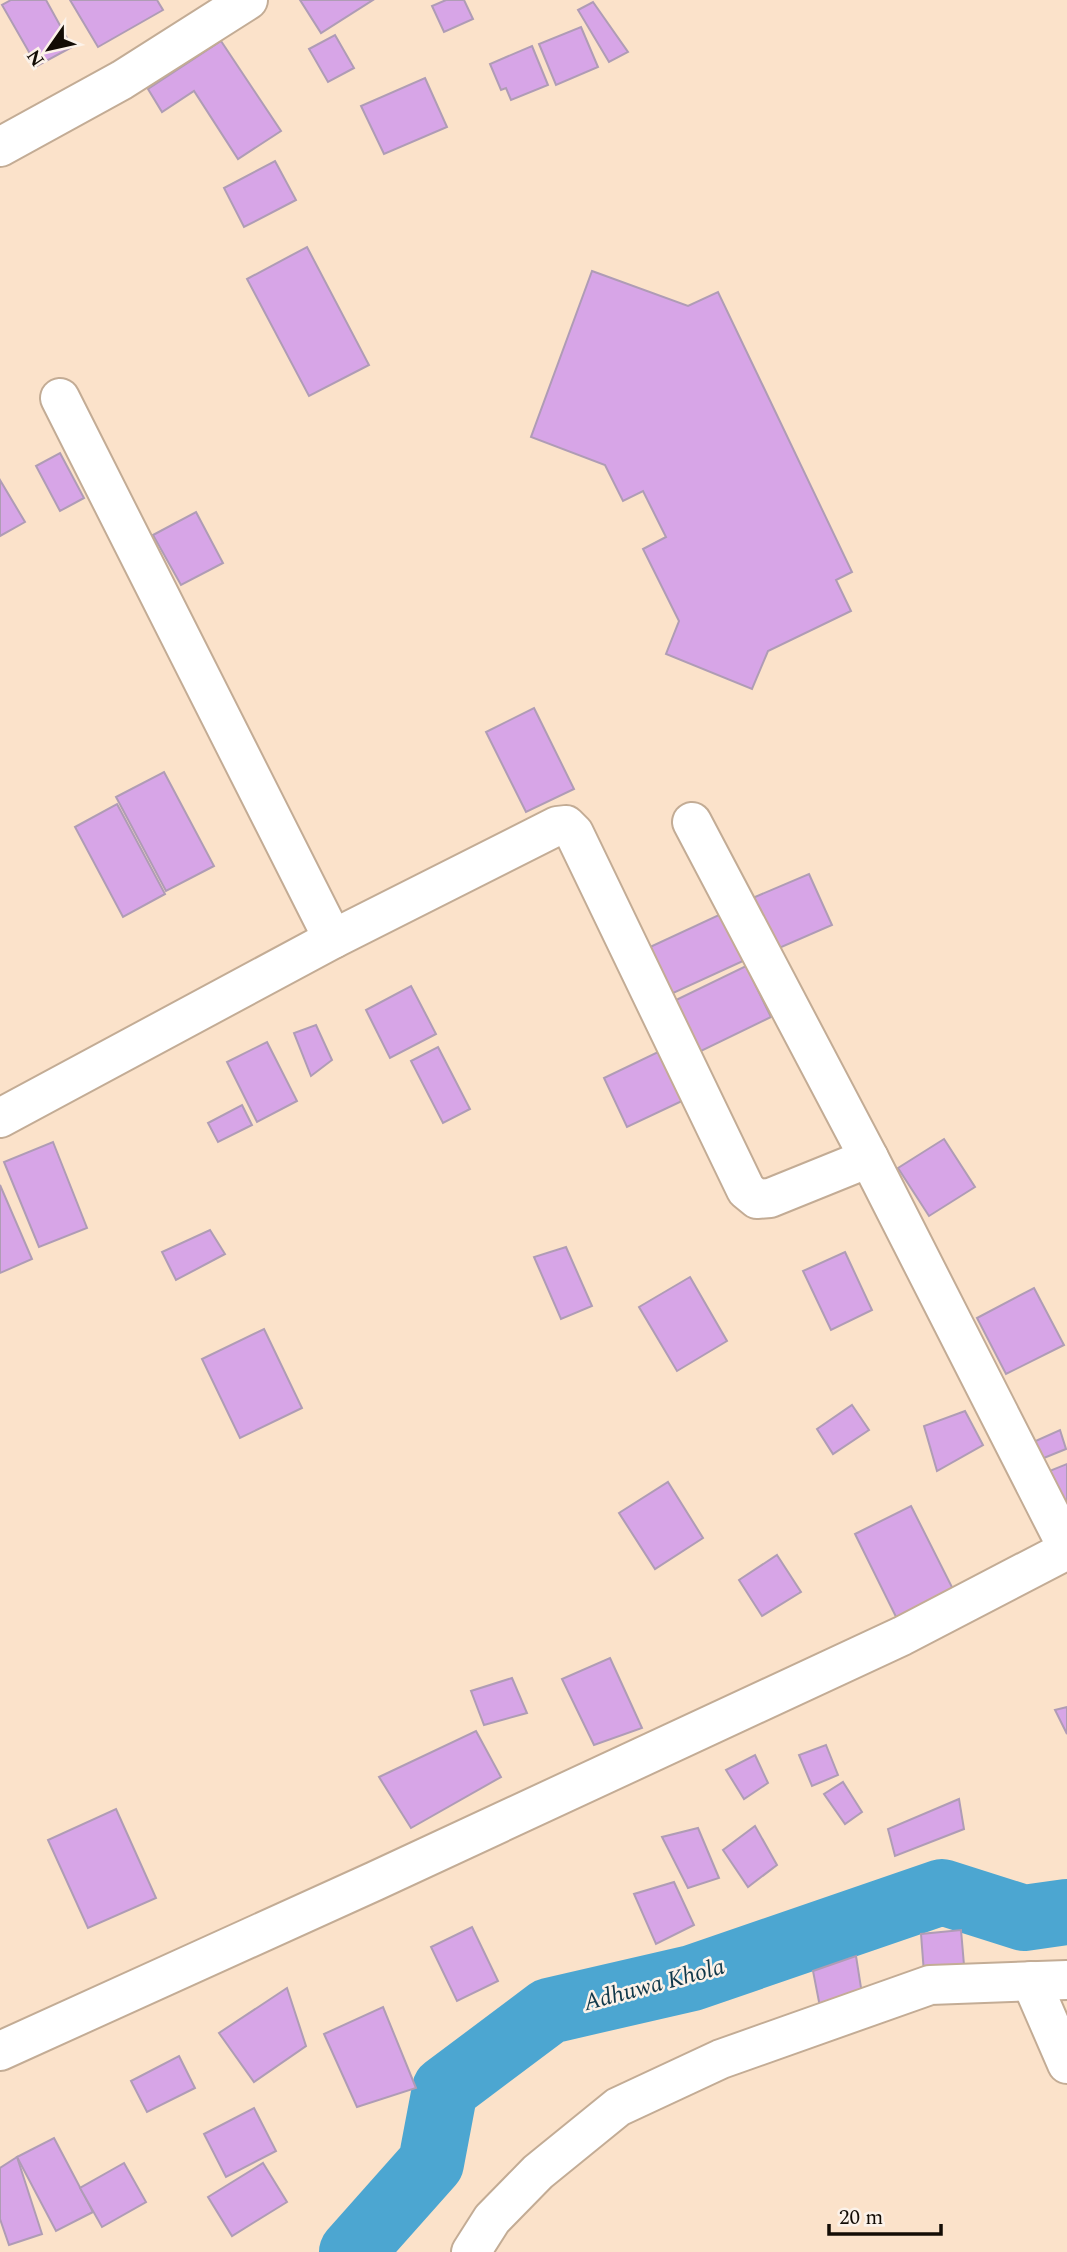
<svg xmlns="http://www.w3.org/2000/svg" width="1067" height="2252" font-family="Spectral,serif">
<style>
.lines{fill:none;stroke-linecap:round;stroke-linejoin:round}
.river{stroke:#4ca6d1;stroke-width:66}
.building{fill:#d7a5e7;stroke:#af9cb5;stroke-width:2}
.minor-casing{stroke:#c3ac95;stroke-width:42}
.minor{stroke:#fff;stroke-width:38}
.labels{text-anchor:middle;stroke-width:5;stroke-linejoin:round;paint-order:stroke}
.water-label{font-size:24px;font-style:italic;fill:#10384a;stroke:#fcf2e9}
</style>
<rect width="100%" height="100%" fill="#fbe2ca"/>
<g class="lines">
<!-- river -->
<path class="river" d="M352 2252 431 2163 445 2089 549 2011 692 1978 942 1892 1024 1918 1067 1912"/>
</g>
<!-- building -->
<g class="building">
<path d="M11 0H46L72 47 37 66 2 5Z"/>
<path d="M70 0H157L163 10 98 47Z"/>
<path d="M300 0H373L321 33Z"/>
<path d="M446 0H464L473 19 444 32 432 6Z"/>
<path d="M593 2 628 52 609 62 578 10Z"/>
<path d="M581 27 598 67 556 85 539 44Z"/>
<path d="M335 35 354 68 328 82 309 49Z"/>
<path d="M221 41 281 131 238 159 194 91 162 112 148 89Z"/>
<path d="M532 46 548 85 511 100 506 88 501 90 490 64Z"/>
<path d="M425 78 447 127 384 154 361 106Z"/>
<path d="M275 161 296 200 244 227 224 188Z"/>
<path d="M307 247 369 365 309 396 247 279Z"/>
<path d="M592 271 688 306 718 292 852 572 836 580 851 611 768 651 752 689 666 654 679 621 643 549 666 537 643 491 623 501 605 465 531 437Z"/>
<path d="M60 453 84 498 60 511 36 466Z"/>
<path d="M0 480 25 522 0 536Z"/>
<path d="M196 512 223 563 181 585 153 535Z"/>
<path d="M534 708 574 789 526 812 486 732Z"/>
<path d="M164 772 214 866 166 891 116 797Z"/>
<path d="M117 804 165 894 123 917 75 827Z"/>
<path d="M809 874 832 925 770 952 748 900Z"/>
<path d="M721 914 743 961 671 994 650 947Z"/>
<path d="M746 966 771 1017 699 1052 674 1001Z"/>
<path d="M411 986 436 1034 390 1058 366 1010Z"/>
<path d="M316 1025 332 1060 311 1076 294 1033Z"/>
<path d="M267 1042 297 1101 257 1122 227 1062Z"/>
<path d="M438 1047 470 1109 443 1123 411 1061Z"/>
<path d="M658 1052 682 1101 627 1127 604 1078Z"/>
<path d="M242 1105 252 1125 218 1142 208 1123Z"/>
<path d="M944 1139 975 1187 929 1216 898 1168Z"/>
<path d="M53 1142 87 1228 39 1247 4 1162Z"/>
<path d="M0 1185 32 1259 0 1273Z"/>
<path d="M210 1230 225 1254 176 1280 162 1252Z"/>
<path d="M566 1247 592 1306 561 1319 534 1257Z"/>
<path d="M845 1252 872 1310 831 1330 803 1271Z"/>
<path d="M690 1277 727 1341 677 1371 639 1307Z"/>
<path d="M1034 1288 1064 1345 1006 1374 977 1318Z"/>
<path d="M264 1329 302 1408 240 1438 202 1359Z"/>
<path d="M852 1405 869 1430 833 1454 817 1429Z"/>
<path d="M965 1411 983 1445 937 1471 924 1426Z"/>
<path d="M1060 1430 1066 1449 1039 1460 1029 1444Z"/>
<path d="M1067 1464V1501L1055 1506 1042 1474Z"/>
<path d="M668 1482 703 1538 655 1569 619 1513Z"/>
<path d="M911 1506 960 1603 903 1631 855 1534Z"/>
<path d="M777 1555 801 1592 762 1616 739 1580Z"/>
<path d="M610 1658 642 1728 594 1745 562 1679Z"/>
<path d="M512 1678 527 1713 484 1725 471 1691Z"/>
<path d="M1067 1707V1734L1055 1710Z"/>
<path d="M476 1731 501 1777 411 1828 379 1777Z"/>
<path d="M826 1745 838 1775 812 1786 799 1755Z"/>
<path d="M755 1755 768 1783 744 1799 726 1770Z"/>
<path d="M843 1782 862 1812 845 1824 824 1794Z"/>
<path d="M959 1799 964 1829 895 1856 888 1829Z"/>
<path d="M116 1809 156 1898 88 1928 48 1840Z"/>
<path d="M755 1826 777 1865 748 1887 723 1850Z"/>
<path d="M698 1828 719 1878 688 1888 662 1837Z"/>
<path d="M674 1882 694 1925 656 1944 634 1894Z"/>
<path d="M472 1927 498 1981 457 2001 431 1947Z"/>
<path d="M961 1930 964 1965 924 1973 921 1934Z"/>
<path d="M856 1956 862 1994 820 2007 813 1971Z"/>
<path d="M287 1988 306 2046 254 2082 219 2033Z"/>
<path d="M383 2007 416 2088 357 2107 324 2034Z"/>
<path d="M179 2056 195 2088 147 2112 131 2081Z"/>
<path d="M254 2108 276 2151 226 2177 204 2134Z"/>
<path d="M54 2138 93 2212 56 2231 17 2157Z"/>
<path d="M17 2157 42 2234 9 2245 0 2219V2168Z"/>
<path d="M124 2163 146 2202 102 2227 80 2188Z"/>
<path d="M263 2163 287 2202 232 2236 208 2197Z"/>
</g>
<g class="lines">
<!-- minor casing -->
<g class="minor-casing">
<g id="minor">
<path d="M0 147 122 80 248 0"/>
<path d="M60 398 333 939"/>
<path d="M692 822 869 1158 1067 1547"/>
<path d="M0 1118 333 939 557 826 566 825 574 833 746 1190 757 1199 770 1198 869 1158"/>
<path d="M1031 1981 1067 2064"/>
<path d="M0 2051 375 1881 902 1636 1067 1550"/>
<path d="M471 2252 492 2219 538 2172 618 2107 721 2059 930 1985 1067 1980"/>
</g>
</g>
<!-- minor -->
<use href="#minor" class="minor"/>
</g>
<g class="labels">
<!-- water labels -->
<g class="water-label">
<text transform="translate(654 1984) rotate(-15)" y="8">Adhuwa Khola</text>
</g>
</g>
<!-- north arrow -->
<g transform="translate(49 49) rotate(236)" stroke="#fcf2e9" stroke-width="5" paint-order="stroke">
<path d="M0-5L12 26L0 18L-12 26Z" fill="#130c05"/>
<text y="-10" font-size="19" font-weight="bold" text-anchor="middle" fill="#130c05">N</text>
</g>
<!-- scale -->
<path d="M829 2224v10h112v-10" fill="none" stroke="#130c05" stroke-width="3.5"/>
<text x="839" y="2224" font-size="21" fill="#130c05" stroke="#fcf2e9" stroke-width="5" paint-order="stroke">20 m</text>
</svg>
